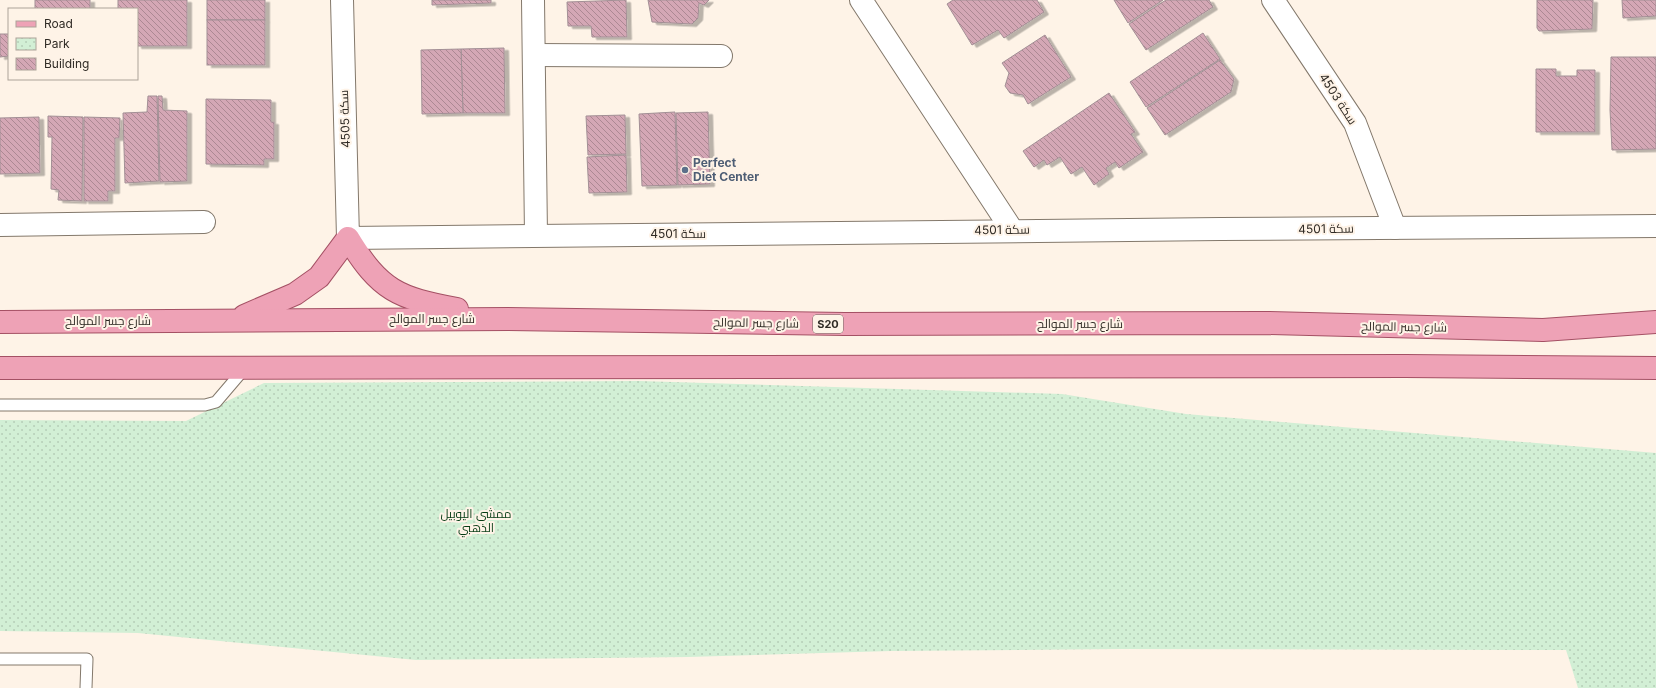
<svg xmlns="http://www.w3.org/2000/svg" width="1656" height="688" font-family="Inter,Cairo,sans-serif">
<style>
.park{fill:url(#park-dots)}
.building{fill:url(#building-back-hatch);stroke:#a28f95;filter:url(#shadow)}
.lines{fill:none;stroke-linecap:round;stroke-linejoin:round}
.service-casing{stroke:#83786b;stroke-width:13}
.minor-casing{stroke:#83786b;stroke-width:24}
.tertiary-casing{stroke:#83786b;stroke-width:24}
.primary-casing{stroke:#a45064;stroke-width:24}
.service{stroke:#fff;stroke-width:11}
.minor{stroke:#fff;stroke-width:22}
.tertiary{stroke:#fff;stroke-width:22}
.primary{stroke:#eea2b6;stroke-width:22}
.service-dot{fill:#5c6f8a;stroke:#fef3e7;stroke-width:1.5}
.labels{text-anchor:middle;stroke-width:4;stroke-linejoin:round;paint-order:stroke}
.shield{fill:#fef3e7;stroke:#6e675f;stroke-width:1}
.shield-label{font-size:11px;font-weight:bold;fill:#302b25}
.street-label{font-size:12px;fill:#302b25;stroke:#fef3e7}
.service-label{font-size:12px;font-weight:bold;fill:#4e5e75;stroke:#fef3e7;text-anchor:start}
.park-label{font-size:12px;fill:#063c14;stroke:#fef3e7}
</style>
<defs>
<pattern id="park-dots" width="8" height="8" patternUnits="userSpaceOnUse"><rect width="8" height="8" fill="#d2efd5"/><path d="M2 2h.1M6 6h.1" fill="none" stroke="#b5cdb7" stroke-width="1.8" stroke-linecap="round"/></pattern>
<pattern id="building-back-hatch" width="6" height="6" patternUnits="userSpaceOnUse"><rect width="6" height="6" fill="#d4a7b5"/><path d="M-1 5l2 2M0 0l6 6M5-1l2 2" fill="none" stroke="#ac8893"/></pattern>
<filter id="shadow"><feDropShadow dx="4.5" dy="2.5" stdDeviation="0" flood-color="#0004"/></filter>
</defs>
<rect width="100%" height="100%" fill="#fef3e7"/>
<!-- park -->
<path class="park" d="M639 381 1062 394 1186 414 1656 453V688H1578L1566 650 1120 649 891 651 688 657 416 660 138 633 0 631V420L186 421 264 383Z"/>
<!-- building -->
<g class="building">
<rect x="35" y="0" width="55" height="9"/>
<path d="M118 0H187V46H137V9H118Z"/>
<rect x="207" y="0" width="58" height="20"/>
<path d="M432 0H491V3L432 5Z"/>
<path d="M626 0 627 37H592L591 26H568L567 2Z"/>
<path d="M648 0H709L704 5 699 3 698 18 692 24 652 22Z"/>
<path d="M953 0H1037L1044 12 1004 38 998 30 972 45 947 4Z"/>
<path d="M1114 0H1163L1128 23Z"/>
<path d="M1166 0H1209L1213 7 1146 50 1129 24Z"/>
<path d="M1537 0H1593L1592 29 1539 31 1537 28Z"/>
<path d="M1622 0H1656V16L1623 18Z"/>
<rect x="207" y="20" width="58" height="45"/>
<path d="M1203 33 1220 59 1146 107 1130 82Z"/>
<path d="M0 34H9V56L0 57Z"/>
<path d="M1045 35 1071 77 1028 104 1023 95 1010 93 1005 86 1009 73 1002 63Z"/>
<path d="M504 48 505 113H463L461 49Z"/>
<path d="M461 49 463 113 422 114 421 50Z"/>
<path d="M1611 57H1656V149L1612 150 1610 110Z"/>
<path d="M1220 60 1234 79 1231 92 1165 135 1147 108Z"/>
<path d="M1536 69H1556V76H1577V70H1595V132H1536Z"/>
<path d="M1109 93 1135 132 1131 134 1143 152 1119 168 1115 162 1106 168 1109 174 1094 185 1082 167 1071 174 1060 157 1047 165 1044 160 1034 167 1023 151Z"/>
<path d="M148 96H157L159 181 125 183 123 113 147 112Z"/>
<path d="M158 96H162L163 110 187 111V181L160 182Z"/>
<path d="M206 99 271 100V122H274V159H264V165L206 164Z"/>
<path d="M675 112 677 185 642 186 639 114Z"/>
<path d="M708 112 710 184 678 185 676 113Z"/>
<path d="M625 115 626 154 588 155 586 116Z"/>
<path d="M48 116 83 117 82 201 58 200 59 190 51 189 52 137H48Z"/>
<path d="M39 117 40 173 0 174V118Z"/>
<path d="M84 117 120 118 119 138H115V191H108V201H84Z"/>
<path d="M626 155 627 192 589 193 587 157Z"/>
</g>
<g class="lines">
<!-- service casing -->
<g class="service-casing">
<g id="service">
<path d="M0 405H205L216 402 245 368"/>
<path d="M0 659H87L86 688"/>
</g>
</g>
<!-- minor casing -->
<g class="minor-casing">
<g id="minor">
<path d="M533 0 536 235"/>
<path d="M861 0 1012 230"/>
<path d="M1273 0 1355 123 1395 228"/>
<path d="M534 55 721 56"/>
<path d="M0 225 204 222"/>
</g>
</g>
<!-- tertiary casing -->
<g class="tertiary-casing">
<path id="tertiary" d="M342 0 348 238C784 230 1220 230 1656 226"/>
</g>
<!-- primary casing -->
<g class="primary-casing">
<g id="primary">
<path d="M244 316 295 294 319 277 348 238C380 291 398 298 457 309"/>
<path d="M0 322 508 319 845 324 1267 323 1543 330 1656 322"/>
<path d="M0 368 1405 366 1656 368"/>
</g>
</g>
<!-- service -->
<use href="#service" class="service"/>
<!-- minor -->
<use href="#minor" class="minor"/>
<!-- tertiary -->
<use href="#tertiary" class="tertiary"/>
<!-- primary -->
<use href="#primary" class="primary"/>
</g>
<!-- markers -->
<circle class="service-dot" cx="685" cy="170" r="4"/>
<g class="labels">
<!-- shield labels -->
<rect class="shield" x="813" y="315" width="30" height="18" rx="3"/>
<g class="shield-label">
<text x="828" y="328">S20</text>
</g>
<!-- street labels -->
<g class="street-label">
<text transform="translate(1338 99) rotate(57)" y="4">سكة 4503</text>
<text transform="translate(345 119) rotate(-92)" y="4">سكة 4505</text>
<text transform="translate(1326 229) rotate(-1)" y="4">سكة 4501</text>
<text transform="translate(1002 230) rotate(-1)" y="4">سكة 4501</text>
<text x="678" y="238">سكة 4501</text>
<text x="432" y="323">شارع جسر الموالح</text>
<text x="108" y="325">شارع جسر الموالح</text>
<text transform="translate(756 323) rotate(1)" y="4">شارع جسر الموالح</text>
<text x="1080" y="328">شارع جسر الموالح</text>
<text transform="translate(1404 327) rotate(1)" y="4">شارع جسر الموالح</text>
</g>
<!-- service labels -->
<g class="service-label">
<text x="693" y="167">Perfect<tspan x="693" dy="14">Diet Center</tspan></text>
</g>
<!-- park labels -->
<g class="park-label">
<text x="476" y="518">ممشى اليوبيل<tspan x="476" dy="14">الذهبي</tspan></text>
</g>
</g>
<!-- legend -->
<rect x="8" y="8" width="130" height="72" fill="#fef3e7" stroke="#aca399"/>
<rect x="16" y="21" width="20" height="6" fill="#eea2b6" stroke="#aca399"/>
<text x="44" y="28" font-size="12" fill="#302b25">Road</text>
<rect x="16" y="38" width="20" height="12" fill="url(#park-dots)" stroke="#aca399"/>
<text x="44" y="48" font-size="12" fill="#302b25">Park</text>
<rect x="16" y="58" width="20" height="12" fill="url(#building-back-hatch)" stroke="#aca399"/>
<text x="44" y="68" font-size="12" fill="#302b25">Building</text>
</svg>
